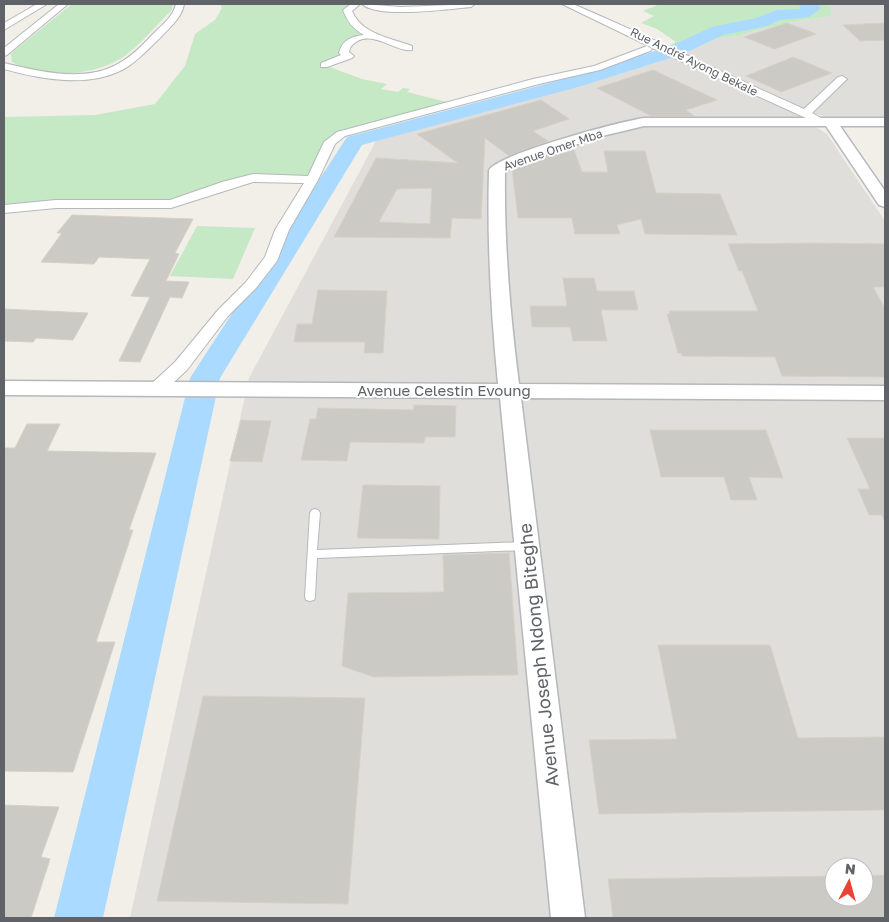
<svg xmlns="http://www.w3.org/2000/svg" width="889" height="922" font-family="'Golos Text',sans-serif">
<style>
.industrial{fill:#e0deda;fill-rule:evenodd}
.green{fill:#c5e8c5}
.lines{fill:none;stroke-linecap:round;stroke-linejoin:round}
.river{fill:#aadaff;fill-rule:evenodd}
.building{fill:#cccac5;stroke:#d6d1c6;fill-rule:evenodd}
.service-casing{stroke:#b5b8bc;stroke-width:2}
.minor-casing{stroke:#b5b8bc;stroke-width:2}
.tertiary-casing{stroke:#b5b8bc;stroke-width:3}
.service{fill:#fff;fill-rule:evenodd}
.minor{fill:#fff;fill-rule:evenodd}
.tertiary{fill:#fff;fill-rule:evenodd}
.labels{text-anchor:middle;stroke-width:4;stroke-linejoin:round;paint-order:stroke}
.far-street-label{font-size:12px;fill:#5f6368;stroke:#fff}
.street-label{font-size:15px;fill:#5f6368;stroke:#fff}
.near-street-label{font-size:18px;fill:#5f6368;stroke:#fff}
</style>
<rect width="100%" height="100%" fill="#f1efe8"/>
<!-- industrial -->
<g class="industrial">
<path d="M824 4H885V118L826 117 800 109 678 54 719 38 738 36 761 29 797 21 831 16V7Z"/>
<path d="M671 57 786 108 827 134 885 221V918H130L249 378 376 141 538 96ZM834 867H864V897H834Z"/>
</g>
<!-- green -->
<g class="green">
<path d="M72 4H171L173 5 171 11C157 24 136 50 120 59 92 76 40 80 12 62L11 54 15 50Z"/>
<path d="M220 4H356L347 10 366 37 347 42 349 56 324 65 362 79 387 84 381 89 398 92 403 88 410 89 407 92 455 104 341 134 312 180 253 178 171 204H56L4 209V117L95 115 155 104 185 66 195 34 215 20 222 8Z"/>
<path d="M660 4H824L831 7V16L797 21 761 29 738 36 719 38 678 54 665 48 676 42 657 29 641 23 654 16 643 11Z"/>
<path d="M197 226 255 228 233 279 170 276Z"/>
</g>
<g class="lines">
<!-- river -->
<path class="river" d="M798 4H817L821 8 809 17 780 20 767 26 723 35 683 54 578 87 362 145 220 378 103 918H54L190 378 347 137 564 79 671 46 712 27 756 18 777 10 799 9 801 8Z"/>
</g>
<!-- building -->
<g class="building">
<path d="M787 23 816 34 774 49 744 37Z"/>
<path d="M885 23V40L860 41 843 25Z"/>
<path d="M793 57 832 73 781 92 746 76Z"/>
<path d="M653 70 717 100 686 110 694 116H651L597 88Z"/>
<path d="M541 100 569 119 533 131 548 141 509 156 485 138 481 219 452 218 450 238 334 237 376 158 458 163 417 134ZM432 188 430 224 379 222 397 189Z"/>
<path d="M574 150 582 172H608L604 151H645L656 193 720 194 737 235 645 234 641 219 617 225 620 234H575L572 218H518L512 169 562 151 565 153Z"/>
<path d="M72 215 193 219 175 253 179 254 166 281 189 282 182 298 170 297 140 362 119 361 150 297 131 296 150 259 99 257 94 264 41 262 62 233H57Z"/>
<path d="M812 243 885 244V287H873L885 308V377L782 376 775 357 682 356 681 353H678L667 314H670L669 311H758L742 271H739L728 244Z"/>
<path d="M563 278H594L597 291H634L638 310H601L607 341H573L570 327H532L530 306H567Z"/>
<path d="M318 290 387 291 383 353H364L365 342H294L297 324H312Z"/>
<path d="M4 309 88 313 73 340 36 338 33 342 4 341Z"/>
<path d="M414 405 456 406 455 437H425L424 443 350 442 347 461 301 460 310 419H316L318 408 413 410Z"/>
<path d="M241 420 271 421 262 462 230 461Z"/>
<path d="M27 424H60L47 451 156 453 129 530H133L96 642H115L73 772 4 771V448H15Z"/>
<path d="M650 430H766L783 478 749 477 757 500H731L724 477H661Z"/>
<path d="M847 438H885V523L882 515H869L858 489H870Z"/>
<path d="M363 485 440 486 439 539 357 538Z"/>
<path d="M509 553 518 675 374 677 342 666 348 593 444 592 443 555Z"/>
<path d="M658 645H770L798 738 885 737V810L599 814 589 740 677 739Z"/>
<path d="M203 696 365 698 348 904 157 901Z"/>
<path d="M4 805 59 807 41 857 50 859 31 918H4Z"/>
<path d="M885 875V918H613L608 879 834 876V897H864V876Z"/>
</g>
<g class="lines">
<!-- service casing -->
<g class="service-casing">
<path id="service" d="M315 509 318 510 320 513 317 550 525 542 528 543 530 546 528 549 525 550 317 558 315 597 314 600 310 601 306 600 305 597 310 513 312 510Z"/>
</g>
<!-- minor casing -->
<g class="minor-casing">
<g id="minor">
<path d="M37 4H47L4 30V23Z"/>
<path d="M59 4H68L7 55 4 56V48Z"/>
<path d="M176 4H184C182 18 169 28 160 38 148 49 136 63 122 70 87 88 40 79 4 69V63C37 71 82 82 114 66 129 59 142 46 153 34 162 25 173 17 176 4Z"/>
<path d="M351 4H360L352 11C361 34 391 38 412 46V50C395 53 367 24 350 48L349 52 354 56 352 58 327 67H321V63L341 55 339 53C342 40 352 36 364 35 353 29 347 21 343 10Z"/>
<path d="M362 4 401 7 475 4 471 7C449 9 377 19 362 4Z"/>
<path d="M562 4H573C650 37 727 75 804 109L838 77 842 76 847 79 812 113 828 122 827 124H819L659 51Z"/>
<path d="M647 46 652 49 650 51 600 70 539 84 345 136 335 144 318 180 289 230 277 261 256 288 228 316 187 370 161 394 155 395 149 394 147 390 149 386 175 362 218 310 246 282 265 257 275 230 304 183 253 182 171 208H56L4 213V205L56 200H170L222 182 253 174 308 176 324 142 337 132 533 79 594 66Z"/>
</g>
</g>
<!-- tertiary casing -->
<g class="tertiary-casing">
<path id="tertiary" d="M644 118H885V126H840L885 191V207L879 205 826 126H644L598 137 511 167 505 172C504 242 510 314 519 384L885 386V400L521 398 585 918H551L500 398 4 395V381L498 384C491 313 487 241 489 170 501 153 619 122 644 118Z"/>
</g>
<!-- service -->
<use href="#service" class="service"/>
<!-- minor -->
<use href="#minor" class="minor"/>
<!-- tertiary -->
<use href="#tertiary" class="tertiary"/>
</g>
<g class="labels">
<!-- far-street labels -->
<g class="far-street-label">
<text transform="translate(694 62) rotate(26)" y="4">Rue André Ayong Bekale</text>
<text transform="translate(553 150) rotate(-19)" y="4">Avenue Omer Mba</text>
</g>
<!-- street labels -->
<g class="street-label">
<text x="444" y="396">Avenue Celestin Evoung</text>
</g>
<!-- near-street labels -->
<g class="near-street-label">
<text transform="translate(539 655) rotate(-96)" y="6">Avenue Joseph Ndong Biteghe</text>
</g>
</g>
<!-- border -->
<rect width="889" height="922" fill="none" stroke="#5f6368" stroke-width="10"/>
<!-- north arrow -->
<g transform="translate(849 882) rotate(6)"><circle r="24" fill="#ffffff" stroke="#bfc1c3"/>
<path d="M0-4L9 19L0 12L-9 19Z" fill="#ea4335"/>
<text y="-8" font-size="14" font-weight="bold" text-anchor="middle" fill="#5f6368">N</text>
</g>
</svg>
